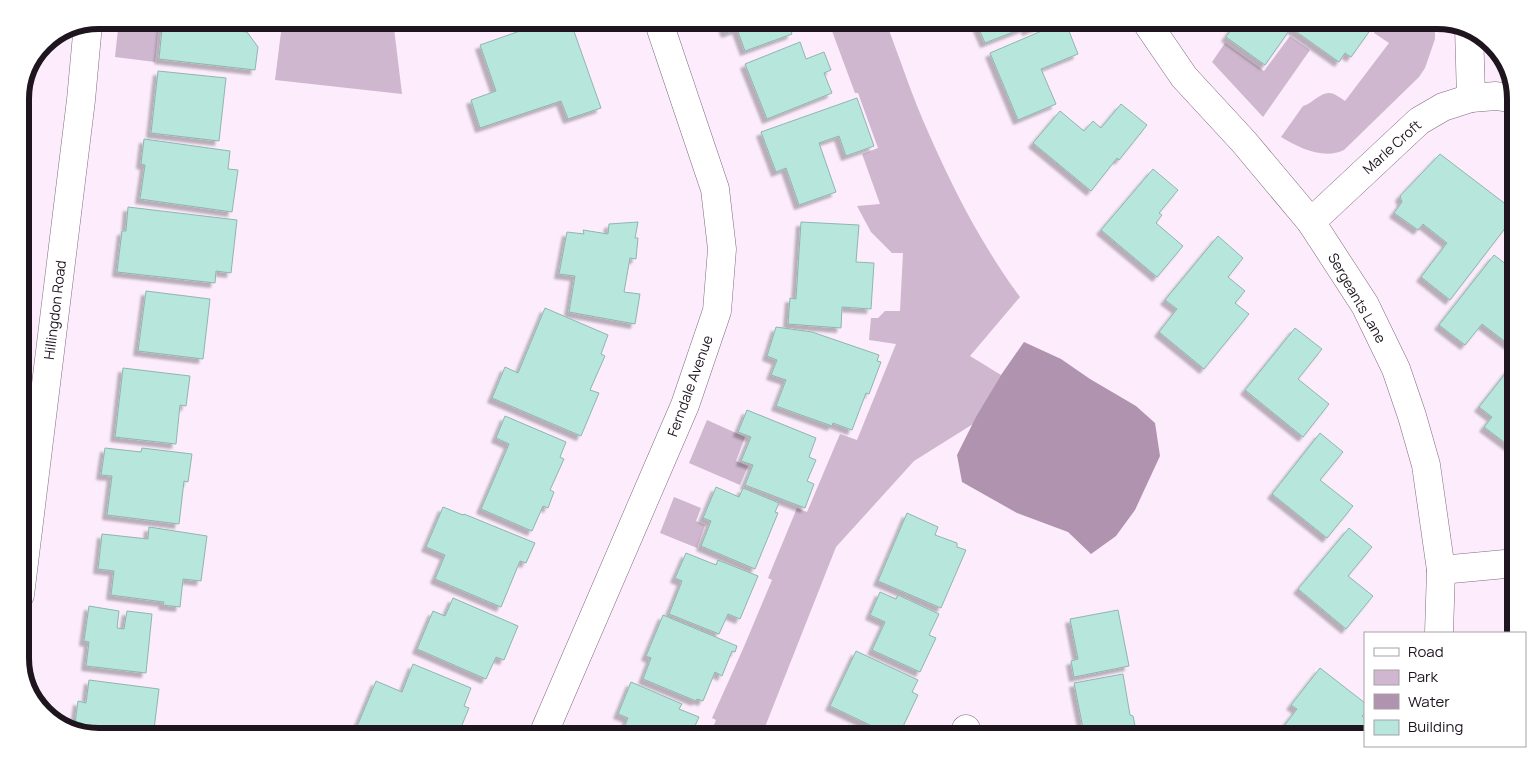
<svg xmlns="http://www.w3.org/2000/svg" width="1536" height="757" font-family="Manrope,sans-serif">
<style>
.green{fill:#cfb7cf}
.water{fill:#af93af}
.building{fill:#b6e6dc;stroke:#8eb6ae;filter:url(#shadow)}
.lines{fill:none;stroke-linecap:round;stroke-linejoin:round}
.minor-casing{stroke:#816a81;stroke-width:29}
.minor{stroke:#fff;stroke-width:28}
.labels{text-anchor:middle;stroke-width:4;stroke-linejoin:round;paint-order:stroke}
.street-label{font-size:14px;fill:#1e151e;stroke:#fff}
.rim{fill:none;stroke:#1e151e;stroke-width:6}
</style>
<defs>
<filter id="shadow"><feDropShadow dx="-4.5" dy="4.5" stdDeviation="1" flood-color="#0004"/></filter>
</defs>
<rect width="100%" height="100%" fill="#fcecfc"/>
<!-- green -->
<g class="green">
<path d="M119 20 151 21 158 32 155 62 115 57Z"/>
<path d="M270 20H393L402 94 275 80 281 32Z"/>
<path d="M824 20H885C900 58 912 97 929 134 954 191 983 247 1020 297L970 356 1001 375 973 424 914 461 836 547 761 737H709L716 720 712 718 743 649 772 580 768 578 797 508 807 512 840 434 857 440 896 344 869 340 871 318H878L885 311H900L903 253H892L871 232 857 206 880 204 862 154 878 148 858 93H855L829 23 825 24Z"/>
<path d="M1383 20H1435V39L1425 68 1419 77 1344 150C1324 160 1299 148 1281 137L1303 106C1314 103 1322 89 1334 94 1338 96 1342 99 1345 101L1389 43 1374 33Z"/>
<path d="M1290 36 1310 50 1263 117 1212 62 1225 43 1264 71Z"/>
<path d="M707 420 745 437 736 461 748 466 740 485 689 463Z"/>
<path d="M674 497 701 508 696 521 705 525 697 548 660 533Z"/>
</g>
<!-- water -->
<path class="water" d="M1024 342 1061 359 1090 379 1136 406 1155 423 1160 456 1135 510 1116 536 1091 554 1068 532 1017 513 962 482 957 455 976 417 1001 375Z"/>
<!-- building -->
<g class="building">
<path d="M163 20H230L229 30 247 32 258 47 255 70 159 59Z"/>
<path d="M551 20H570L601 108 568 119 561 101 480 128 471 100 496 91 480 45Z"/>
<path d="M721 20H788L792 34 745 51 737 29 726 33Z"/>
<path d="M975 20H1053L1027 31 1026 27 985 43Z"/>
<path d="M1238 20H1358L1371 29 1351 57 1345 53 1339 62 1291 28 1265 65 1226 37Z"/>
<path d="M1065 21 1078 54 1041 69 1056 104 1018 120 990 53Z"/>
<path d="M800 42 806 59 824 52 831 70 824 73 832 93 767 119 745 64Z"/>
<path d="M158 71 226 78 219 141 151 133Z"/>
<path d="M857 98 874 146 846 156 839 136 819 143 836 192 799 205 786 168 776 172 761 132Z"/>
<path d="M1121 104 1147 125 1119 160 1117 158 1091 191 1033 143 1060 111 1084 131 1093 121 1101 128Z"/>
<path d="M144 139 230 151 228 169 238 170 232 212 140 199 145 165 141 164Z"/>
<path d="M1440 154 1516 212V214L1450 300 1421 277 1447 243 1423 224 1418 230 1394 213 1402 202 1400 196Z"/>
<path d="M1153 169 1178 190 1159 213 1162 215 1156 223 1183 246 1157 277 1101 230Z"/>
<path d="M128 207 237 220 231 273 216 271 215 283 117 272 122 231H126Z"/>
<path d="M638 222 635 238H638L636 259 630 258 624 292 640 294 635 324 569 312 575 276 559 274 567 232 584 234 583 230 608 234 609 224Z"/>
<path d="M801 222 859 225 856 262 874 263 871 309 842 307 841 328 788 324 790 298 796 299Z"/>
<path d="M1218 236 1243 258 1228 277 1245 291 1235 303 1249 314 1204 369 1159 332 1177 309 1165 300Z"/>
<path d="M1494 255 1516 272V350L1482 324 1465 345 1439 325Z"/>
<path d="M146 291 210 299 203 359 138 351Z"/>
<path d="M545 308 608 335 601 354 605 356 590 390 599 393 581 436 492 398 505 367 518 373Z"/>
<path d="M776 327 812 332 879 355 877 361 881 362 869 394 866 393 852 430 833 423 832 426 776 406 786 380 771 375 777 360 767 356Z"/>
<path d="M1295 328 1322 349 1298 379 1329 404 1303 437 1245 390Z"/>
<path d="M1516 360V451L1484 427 1492 417 1479 407Z"/>
<path d="M123 368 190 376 186 406 180 405 176 444 115 437Z"/>
<path d="M747 410 816 438 809 457 816 460 807 481 814 484 805 508 745 485 753 465 741 461 751 437 738 432Z"/>
<path d="M505 416 566 442 560 457 564 459 550 490 554 492 548 508 543 506 532 531 481 509 509 444 496 438Z"/>
<path d="M1320 433 1343 452 1320 480 1353 506 1327 538 1272 494Z"/>
<path d="M105 448 141 452 142 448 192 454 188 482 184 481 179 524 107 515 112 476 101 475Z"/>
<path d="M716 487 739 497 743 488 779 503 775 512 778 513 755 569 701 546 711 521 703 518Z"/>
<path d="M443 507 463 515 464 514 535 543 526 563 520 561 501 607 435 579 445 555 426 547Z"/>
<path d="M907 513 938 527 935 535 957 543V547L966 550 941 608 878 581Z"/>
<path d="M149 527 207 536 201 581 183 579 180 607 163 605 164 602 111 595 114 571 98 569 102 534 148 539Z"/>
<path d="M1349 528 1372 547 1348 576 1373 596 1346 629 1298 589Z"/>
<path d="M686 553 716 565 718 560 758 576 740 619 728 614 719 634 669 614 682 581 675 578Z"/>
<path d="M880 592 896 599 898 595 939 614 929 635 936 638 920 672 872 650 885 622 870 615Z"/>
<path d="M453 598 518 626 504 660 496 657 486 679 417 649 433 611 445 616Z"/>
<path d="M89 606 119 611 117 628 124 629 127 611 152 614 146 673 86 666 89 642 84 641Z"/>
<path d="M1118 610 1129 666 1074 677 1071 661 1078 659 1070 619Z"/>
<path d="M663 615 737 646 735 652 732 651 722 676 715 672 703 701 697 699 696 701 643 679 651 658 646 656Z"/>
<path d="M856 651 918 680 912 692 918 695 898 737H895L830 706Z"/>
<path d="M413 664 471 688 464 706 469 708 457 737 353 736 376 681 402 692Z"/>
<path d="M1320 668 1365 703V713L1362 716 1365 718V724L1358 733 1353 729 1346 737H1287L1280 731 1297 709 1291 705Z"/>
<path d="M1123 674 1130 715 1133 716 1137 735 1128 737H1076L1075 729 1083 728 1074 683Z"/>
<path d="M89 680 159 689 153 737H99L74 731 78 701 86 703Z"/>
<path d="M631 682 682 704 679 709 699 717 690 737H610L613 728 622 732 628 718 618 714Z"/>
<path d="M848 725 873 737H842Z"/>
<path d="M824 731 837 737H821Z"/>
</g>
<g class="lines">
<!-- minor casing -->
<g class="minor-casing">
<g id="minor">
<path d="M1145 20 1184 77 1244 142 1311 222 1365 305 1396 369 1412 416 1426 465 1441 570 1439 633"/>
<path d="M1469 27 1471 98"/>
<path d="M1311 222 1419 121 1443 107 1471 98 1496 96 1516 99"/>
<path d="M1441 570 1516 563"/>
<path d="M20 595 81 100 88 24"/>
<path d="M542 737 685 405 717 311 722 249 715 189 658 20"/>
<path d="M963 737 966 729"/>
</g>
</g>
<!-- minor -->
<use href="#minor" class="minor"/>
</g>
<g class="labels">
<!-- street labels -->
<g class="street-label">
<text transform="translate(1392 147) rotate(-42)" y="5">Marle Croft</text>
<text transform="translate(1357 298) rotate(60)" y="5">Sergeants Lane</text>
<text transform="translate(55 310) rotate(-83)" y="5">Hillingdon Road</text>
<text transform="translate(690 386) rotate(-70)" y="5">Ferndale Avenue</text>
</g>
</g>
<!-- crop -->
<path d="M0 0H1536V757H0ZM99 29H1437A70 70 0 0 1 1507 99V658A70 70 0 0 1 1437 728H99A70 70 0 0 1 29 658V99A70 70 0 0 1 99 29Z" fill="#fff" fill-rule="evenodd"/>
<path class="rim" d="M99 29H1437A70 70 0 0 1 1507 99V658A70 70 0 0 1 1437 728H99A70 70 0 0 1 29 658V99A70 70 0 0 1 99 29Z"/>
<!-- legend -->
<rect x="1364" y="632" width="162" height="115" fill="#ffffff" stroke="#a5a1a5"/>
<rect x="1374" y="648" width="25" height="8" fill="#ffffff" stroke="#a5a1a5"/>
<text x="1408" y="657" font-size="15" fill="#1e151e">Road</text>
<rect x="1374" y="670" width="25" height="15" fill="#cfb7cf" stroke="#a5a1a5"/>
<text x="1408" y="682" font-size="15" fill="#1e151e">Park</text>
<rect x="1374" y="694" width="25" height="15" fill="#af93af" stroke="#a5a1a5"/>
<text x="1408" y="707" font-size="15" fill="#1e151e">Water</text>
<rect x="1374" y="720" width="25" height="15" fill="#b6e6dc" stroke="#a5a1a5"/>
<text x="1408" y="732" font-size="15" fill="#1e151e">Building</text>
</svg>
